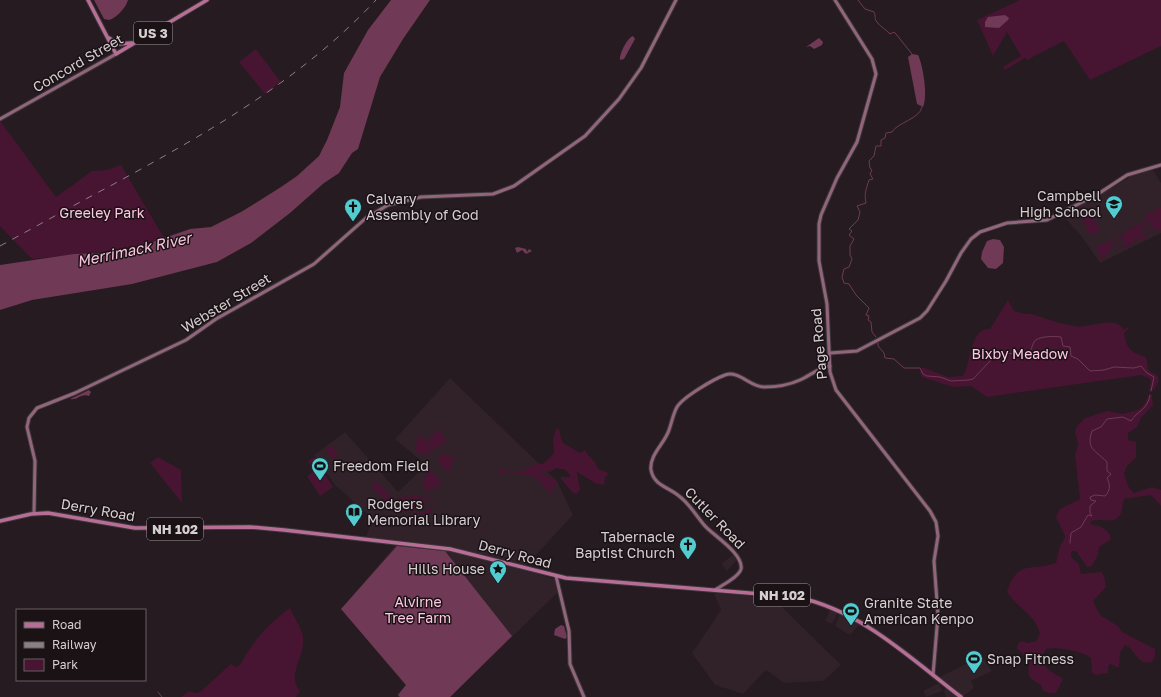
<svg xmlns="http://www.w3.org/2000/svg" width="1161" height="697" font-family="'Golos Text',sans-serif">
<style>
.built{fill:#312129}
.green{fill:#471532;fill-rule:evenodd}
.forest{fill:#703956}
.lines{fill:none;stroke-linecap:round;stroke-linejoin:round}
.stream{stroke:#703956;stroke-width:1}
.secondary-casing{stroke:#3e3639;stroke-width:5}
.primary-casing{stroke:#3e3639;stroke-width:5.5}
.secondary{stroke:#91667d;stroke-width:3}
.primary{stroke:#b76e96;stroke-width:3.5}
.rail{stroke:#898084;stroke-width:1;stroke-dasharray:7 7;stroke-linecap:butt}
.labels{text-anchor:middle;stroke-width:3;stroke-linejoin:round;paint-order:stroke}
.shield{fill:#1b1216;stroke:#9e969a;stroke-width:1}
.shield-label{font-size:13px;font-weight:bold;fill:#d6cfd2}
.street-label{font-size:14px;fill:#d6cfd2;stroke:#1b1216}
.poi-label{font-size:14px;fill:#d6cfd2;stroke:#1b1216;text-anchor:start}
.park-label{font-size:14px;fill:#ffc9e3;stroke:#1b1216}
.water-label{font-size:15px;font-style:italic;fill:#fac4de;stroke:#1b1216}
</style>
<rect width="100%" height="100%" fill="#251b20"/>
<!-- built -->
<g class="built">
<path d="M1153 170 1161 183V233L1100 263 1082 237 1063 216 1132 176Z"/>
<path d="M450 378 557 481 573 515 523 569 554 579 559 591 451 697H398L397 695 405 685 341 609 399 541 366 537 373 519 335 485 314 455 345 432 398 492 426 465 395 439Z"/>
<path d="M733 555 737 560 727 571 721 564Z"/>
<path d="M714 593 773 598 841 665 823 681 784 683 766 670 743 694 715 685 692 653 721 610Z"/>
<path d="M831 608 838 612 832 624 825 621Z"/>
<path d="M840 613 860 624 850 635 835 626Z"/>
<path d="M982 656 992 671 971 681 974 688 962 697 938 678Z"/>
<path d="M939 683 942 691 926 697 923 691Z"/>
<path d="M945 687 958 697H946L944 692Z"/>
</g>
<!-- green -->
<g class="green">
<path d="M1020 0H1161V46L1090 80 1064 41 1027 60 1025 58 1005 70 1003 67 1021 56 1007 32 993 56 977 20Z"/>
<path d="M256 49 281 82 265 94 239 62Z"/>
<path d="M0 121 56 197 92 171 107 170 121 165 164 238 137 246 103 252 32 259 0 226Z"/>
<path d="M1161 207V229L1156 231 1144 216Z"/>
<path d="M1090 209 1100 231 1090 235 1080 214Z"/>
<path d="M1144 221 1150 228 1148 237 1125 248 1116 246 1114 240 1117 235ZM1143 224 1149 229 1147 236 1124 247 1117 245 1116 239 1119 234Z"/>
<path d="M1140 225 1145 236 1125 246 1120 235Z"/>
<path d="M1111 240C1114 249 1109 256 1101 259L1096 247Z"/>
<path d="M1008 300 1014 311 1024 314H1031C1045 318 1059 324 1074 326 1089 329 1115 314 1124 330L1128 327 1129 329 1124 333C1127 349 1130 352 1146 357L1148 370 1158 376C1160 382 1156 387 1152 391H1149L1151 381 1149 378 1141 375 987 397 971 386 953 387 922 377 920 373 922 367 948 377 963 376C971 364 970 327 990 329Z"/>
<path d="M1149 395H1152L1153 405 1141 418 1137 427 1128 433V440L1136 442V457L1127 466 1124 474 1129 488 1134 493 1152 487 1161 490V506L1151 495 1124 499C1122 504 1123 511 1120 515 1113 526 1099 516 1090 522L1092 525C1101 525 1108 529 1111 538L1110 540 1099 547 1098 555 1092 566 1087 567 1076 551H1072L1071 553V557L1079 564 1081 574 1101 572 1104 576 1106 587 1093 601 1101 616 1118 626 1122 632 1155 649V656L1152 662C1136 666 1136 649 1125 645L1120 653 1119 667H1116L1111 664 1108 666V673L1096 675 1092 673 1091 658C1085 652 1056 646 1046 649L1040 659 1050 671 1062 678V681L1056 693H1050L1043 691 1041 685C1027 678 1027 674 1030 660L1020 652 1017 648 1019 642 1023 641 1028 643 1036 641 1040 634C1036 615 1017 608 1007 592 1018 558 1032 572 1056 563L1060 546 1064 540 1065 536 1056 517 1060 509 1080 499 1075 455 1078 444 1075 432 1077 426 1085 418 1101 413 1108 411 1123 414 1138 410 1143 406Z"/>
<path d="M438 429 447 441 433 450 430 446V455L415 452 418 436 424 437 430 445V438Z"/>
<path d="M556 429H559L562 442 580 453 585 450C588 457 597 461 598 469L609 473 605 477 604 485 595 483 577 472 580 490 576 494 571 491 561 479V477H571L566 470 556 468 550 472 542 471V475L551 477 558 482 553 486V492L550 493 536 478 528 475 499 473V467L506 472 523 471 538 463 543 464 554 453 553 440Z"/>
<path d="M331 445 339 454 333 459 325 450Z"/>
<path d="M440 453 454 457 450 471 442 468 439 460Z"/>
<path d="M158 457 181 470 182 503 150 463Z"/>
<path d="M314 457 333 487 320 496 307 476 314 471 308 461Z"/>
<path d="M430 469 442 483 427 493C421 484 423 477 430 469Z"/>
<path d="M376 481 391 496 385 501 371 486Z"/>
<path d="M402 495 430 497 433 504 430 514 397 511 395 501ZM403 496 426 498 431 501V507L426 512 402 510 397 506V502Z"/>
<path d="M401 497 425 499 424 510 400 509Z"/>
<path d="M290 608C294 617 301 627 303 637 306 655 286 674 300 691L296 697H181L189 691 195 693 200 692 230 665 232 664 235 667 240 665C253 641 268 624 290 608Z"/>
</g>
<!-- forest -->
<g class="forest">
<path d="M94 0H128C126 8 116 18 109 20L104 19Z"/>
<path d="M391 0H430L403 39 380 77 358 149 352 153 339 173 324 183 290 213 251 243 217 262 132 284 32 300 0 310V265L74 254 104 253 138 247 190 229 211 227 241 212 281 187 297 176 319 156 327 140 340 107 344 73 368 30Z"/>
<path d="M1005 15 1009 18 1008 20 999 28 985 27V22L988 17Z"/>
<path d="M633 36 635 39 624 59 620 60C619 54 627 38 633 36Z"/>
<path d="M819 38 823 42 822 45 814 49 810 46 806 47Z"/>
<path d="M912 54 918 55C923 65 928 96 923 107L917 104 908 57Z"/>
<path d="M993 239 1000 240 1004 247 1003 263 996 269 988 268 981 259 982 252 987 241Z"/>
<path d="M518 247 526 249 527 252 529 249 532 251 526 254 522 250 517 253 515 248Z"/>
<path d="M89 390 91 392 89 396C81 393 77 401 70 399Z"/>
<path d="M397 546 445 551 512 636 450 697H400L398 695 406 685 341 609Z"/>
<path d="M561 625 564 626 567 637 565 639 554 635 555 629Z"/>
</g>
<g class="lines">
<!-- stream -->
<g class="stream">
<path d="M858 0 865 9 874 12C876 16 874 19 877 22 880 27 886 29 890 34L894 32 896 34 912 54"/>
<path d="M876 337 872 332 871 322 868 320 869 316 866 315 869 308 856 295 849 284 844 283 842 277 844 269 849 267 852 259 850 255V246L854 239 849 235 852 231 849 229 858 220 860 212 857 206 866 203C864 195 866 189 869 180L873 179 870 174 872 170 870 168 869 161 874 156 876 146H881V140L885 138 886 133 892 132C898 122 920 119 922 107"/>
<path d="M878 342V346L884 353 885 358 894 359 904 368H920L923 374 927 376 940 377 951 381 969 380 973 379 992 359 1001 354 1018 353 1021 359C1031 355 1030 350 1034 342 1037 336 1054 336 1061 337L1063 346 1070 347 1071 356 1078 359 1090 371 1104 370 1114 367 1134 368 1141 366 1147 373 1154 377 1151 391"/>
<path d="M1070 543 1071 533 1081 527 1088 515 1092 516 1090 513V506L1096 501 1091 500 1090 497 1095 495 1105 496C1111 490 1110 484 1107 478L1111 474 1107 471V462C1095 450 1086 449 1092 431L1101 427 1107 419 1123 417 1131 421C1137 411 1148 410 1150 395"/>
<path d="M158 692 162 697"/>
</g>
<!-- secondary casing -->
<g class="secondary-casing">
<g id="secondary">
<path d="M835 0 872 59 876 74 857 142 837 178 821 215 819 224V261L827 304 830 372 836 390 930 511 936 522 938 536 934 561 938 615 933 675"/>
<path d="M0 119 116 54"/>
<path d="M830 353 857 351 920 318 927 311 946 281 961 253 971 239 980 232 1007 223 1047 220 1098 194 1127 175 1161 165"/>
<path d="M34 513 35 461 27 427 29 418 37 408 75 393 186 340 216 319 314 264 366 218 388 205 421 197 493 194 514 186 585 136 619 99 641 68 676 0"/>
<path d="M556 576 569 631 570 664 584 697"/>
<path d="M715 590C722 585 739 577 741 569 744 554 713 535 705 526 696 516 690 504 679 496 669 487 654 486 651 470 649 455 665 443 669 430 672 422 673 414 677 407 683 397 714 379 725 375 739 370 750 387 764 387 776 387 789 385 800 380 811 375 818 368 830 366"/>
</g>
</g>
<!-- primary casing -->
<g class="primary-casing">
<g id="primary">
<path d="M88 0 116 54 207 0"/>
<path d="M109 38 118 44 132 43"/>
<path d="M0 521 31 514 48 513 135 528 250 527 284 530 450 549 566 578 797 597C862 611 910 658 961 697"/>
</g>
</g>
<!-- secondary -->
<use href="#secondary" class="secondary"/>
<!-- primary -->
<use href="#primary" class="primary"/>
<!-- rail -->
<path class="rail" d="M0 246C37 226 74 205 112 185 207 133 301 80 376 0"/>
</g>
<!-- icons -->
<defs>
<g id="school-pin" transform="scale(0.9)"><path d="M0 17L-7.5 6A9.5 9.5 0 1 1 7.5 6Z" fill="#52ccd0" stroke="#1b1216"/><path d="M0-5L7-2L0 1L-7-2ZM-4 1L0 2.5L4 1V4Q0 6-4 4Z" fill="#111"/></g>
<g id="church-pin" transform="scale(0.9)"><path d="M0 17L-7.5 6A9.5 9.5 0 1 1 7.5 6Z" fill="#52ccd0" stroke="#1b1216"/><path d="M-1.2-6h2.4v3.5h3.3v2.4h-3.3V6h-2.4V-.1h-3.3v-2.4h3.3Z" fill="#111"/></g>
<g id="stadium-pin" transform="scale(0.9)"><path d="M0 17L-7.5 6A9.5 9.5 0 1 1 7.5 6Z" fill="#52ccd0" stroke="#1b1216"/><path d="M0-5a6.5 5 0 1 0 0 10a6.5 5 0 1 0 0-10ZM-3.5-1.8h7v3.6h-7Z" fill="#111"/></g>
<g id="library-pin" transform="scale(0.9)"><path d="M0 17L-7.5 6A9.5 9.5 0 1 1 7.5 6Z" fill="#52ccd0" stroke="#1b1216"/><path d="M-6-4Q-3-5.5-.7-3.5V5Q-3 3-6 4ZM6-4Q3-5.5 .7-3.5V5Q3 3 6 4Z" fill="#111"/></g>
<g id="sight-pin" transform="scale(0.9)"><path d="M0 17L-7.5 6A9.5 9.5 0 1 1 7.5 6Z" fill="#52ccd0" stroke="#1b1216"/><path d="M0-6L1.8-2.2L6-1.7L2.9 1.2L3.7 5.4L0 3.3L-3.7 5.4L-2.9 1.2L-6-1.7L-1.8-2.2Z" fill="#111"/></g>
</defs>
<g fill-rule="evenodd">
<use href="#school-pin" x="1114" y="204"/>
<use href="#church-pin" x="353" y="207"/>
<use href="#stadium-pin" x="320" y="466"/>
<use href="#library-pin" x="354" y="512"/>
<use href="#church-pin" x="688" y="545"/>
<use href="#sight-pin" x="498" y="569"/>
<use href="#stadium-pin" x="851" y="611"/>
<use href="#stadium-pin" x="974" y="659"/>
</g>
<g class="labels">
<!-- shield labels -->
<g class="shield">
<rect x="134" y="22" width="38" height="22" rx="3"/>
<rect x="147" y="518" width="56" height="22" rx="3"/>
<rect x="754" y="584" width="56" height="22" rx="3"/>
</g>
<g class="shield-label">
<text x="153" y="38">US 3</text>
<text x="175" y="534">NH 102</text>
<text x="782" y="600">NH 102</text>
</g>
<!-- street labels -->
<g class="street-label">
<text transform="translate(78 63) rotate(-30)" y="5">Concord Street</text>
<text transform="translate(226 303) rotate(-31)" y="5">Webster Street</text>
<text transform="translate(819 344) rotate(-95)" y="5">Page Road</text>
<text transform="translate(98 510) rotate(10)" y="5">Derry Road</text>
<text transform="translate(715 518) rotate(46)" y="5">Cutler Road</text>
<text transform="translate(515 554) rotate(15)" y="5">Derry Road</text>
</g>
<!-- poi labels -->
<g class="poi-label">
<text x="1101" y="201" text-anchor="end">Campbell<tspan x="1101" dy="16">High School</tspan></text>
<text x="366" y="204">Calvary<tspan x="366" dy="16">Assembly of God</tspan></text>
<text x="333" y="471">Freedom Field</text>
<text x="367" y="509">Rodgers<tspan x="367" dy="16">Memorial Library</tspan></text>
<text x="675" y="542" text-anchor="end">Tabernacle<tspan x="675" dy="16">Baptist Church</tspan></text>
<text x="485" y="574" text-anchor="end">Hills House</text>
<text x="864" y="608">Granite State<tspan x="864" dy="16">American Kenpo</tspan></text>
<text x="987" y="664">Snap Fitness</text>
</g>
<!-- park labels -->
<g class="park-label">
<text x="102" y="218">Greeley Park</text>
<text x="1020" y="359">Bixby Meadow</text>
<text x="418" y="607">Alvirne<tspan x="418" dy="16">Tree Farm</tspan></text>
</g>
<!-- water labels -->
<g class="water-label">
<text transform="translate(134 250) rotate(-12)" y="5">Merrimack River</text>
</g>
</g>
<!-- legend -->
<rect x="16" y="609" width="130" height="72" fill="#1b1216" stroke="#665e61"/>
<rect x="24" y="622" width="20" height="6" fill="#b76e96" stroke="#665e61"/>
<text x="52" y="629" font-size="12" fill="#d6cfd2">Road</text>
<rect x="24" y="642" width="20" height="6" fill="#898084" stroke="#665e61"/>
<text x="52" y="649" font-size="12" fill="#d6cfd2">Railway</text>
<rect x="24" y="659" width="20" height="12" fill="#471532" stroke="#665e61"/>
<text x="52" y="669" font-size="12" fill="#d6cfd2">Park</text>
</svg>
